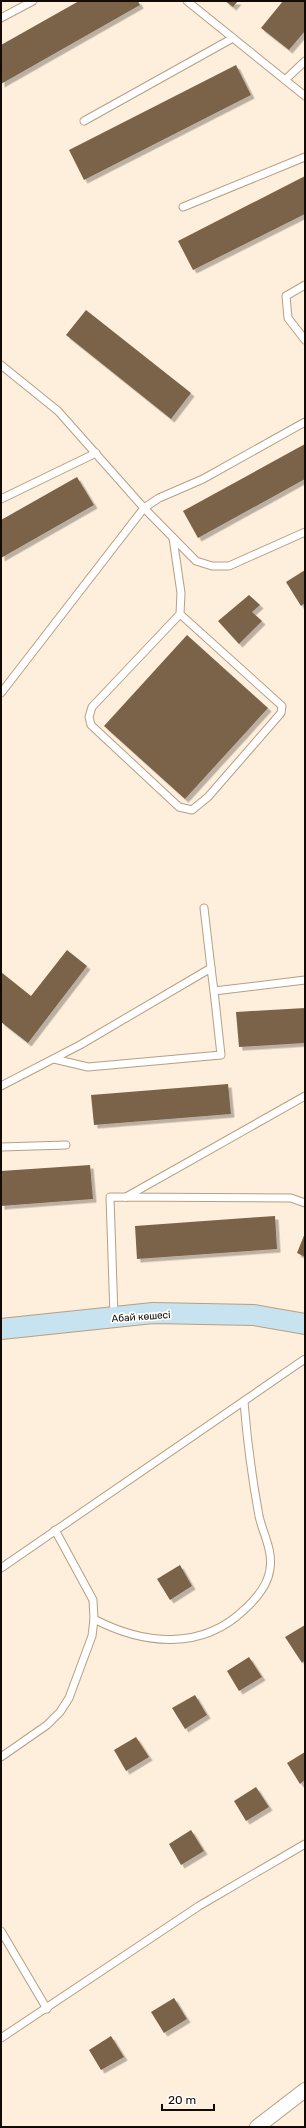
<svg xmlns="http://www.w3.org/2000/svg" width="306" height="2128" font-family="Rubik,sans-serif">
<style>
.building{fill:#7a644a;filter:url(#shadow)}
.lines{fill:none;stroke-linecap:round;stroke-linejoin:round}
.lane-casing{stroke:#b79f83;stroke-width:9}
.street-casing{stroke:#b79f83;stroke-width:16}
.secondary-casing{stroke:#b79f83;stroke-width:22}
.lane{stroke:#fff;stroke-width:7}
.street{stroke:#fff;stroke-width:14}
.secondary{stroke:#c7e3f0;stroke-width:20}
.labels{text-anchor:middle;stroke-width:3.5;stroke-linejoin:round;paint-order:stroke}
.street-label{font-size:10px;fill:#130b03;stroke:#fefefe}
</style>
<defs>
<filter id="shadow"><feDropShadow dx="3.5" dy="3.5" stdDeviation="0" flood-color="#0004"/></filter>
</defs>
<rect width="100%" height="100%" fill="#feeedc"/>
<!-- building -->
<g class="building">
<path d="M79 1H138L140 5 1 84V45Z"/>
<path d="M225 1H238L233 7Z"/>
<path d="M283 1H305V31L289 50 261 28Z"/>
<path d="M236 65 251 95 84 180 69 150Z"/>
<path d="M305 176V214L193 270 178 241Z"/>
<path d="M86 310 191 393 171 419 66 335Z"/>
<path d="M305 444V479L198 538 183 511Z"/>
<path d="M77 477 94 505 1 558V520Z"/>
<path d="M305 570V603L301 606 286 582Z"/>
<path d="M249 595 260 605 252 612 262 621 239 644 218 621Z"/>
<path d="M187 635 268 708 185 799 104 726Z"/>
<path d="M67 950 87 966 28 1043 1 1022V972L31 996Z"/>
<path d="M305 1008V1043L239 1047 236 1012Z"/>
<path d="M228 1084 231 1114 94 1125 91 1095Z"/>
<path d="M90 1165 93 1199 1 1206V1171Z"/>
<path d="M275 1216 277 1249 137 1259 135 1226Z"/>
<path d="M305 1233V1257L297 1253Z"/>
<path d="M180 1565 192 1586 170 1600 157 1579Z"/>
<path d="M305 1625V1660L302 1663 285 1637Z"/>
<path d="M249 1657 262 1677 239 1691 227 1671Z"/>
<path d="M195 1695 207 1715 185 1729 172 1708Z"/>
<path d="M136 1737 149 1757 126 1771 114 1750Z"/>
<path d="M305 1752V1780L300 1784 287 1763Z"/>
<path d="M256 1787 269 1807 246 1821 234 1801Z"/>
<path d="M191 1830 204 1851 181 1865 169 1844Z"/>
<path d="M174 1998 187 2019 164 2033 151 2012Z"/>
<path d="M111 2036 124 2057 101 2070 89 2050Z"/>
</g>
<g class="lines">
<!-- lane casing -->
<g class="lane-casing">
<g id="lane">
<path d="M187 1 305 96"/>
<path d="M1 18 33 1"/>
<path d="M285 80 305 61"/>
<path d="M84 121 233 38"/>
<path d="M183 207 305 157"/>
<path d="M305 285 286 296 288 318 305 340"/>
<path d="M1 365 58 411 144 508 159 498 203 479 305 422"/>
<path d="M1 499 96 453"/>
<path d="M173 538 181 593 180 614 92 707 89 717 91 725 179 807 192 810 208 797 281 713 282 706 180 614"/>
<path d="M1 693 144 508 196 561 212 566H229L305 532"/>
<path d="M204 908 211 968"/>
<path d="M54 1059 88 1067 221 1055 214 991"/>
<path d="M1 1086 80 1045 211 968 214 991 305 980"/>
<path d="M1 1147 66 1145"/>
<path d="M126 1197 305 1096"/>
<path d="M114 1316 110 1197 291 1198 305 1203"/>
<path d="M1 1568 305 1359"/>
<path d="M94 1619C144 1645 202 1651 245 1609 257 1598 268 1585 270 1569 273 1550 263 1534 259 1516 252 1478 247 1440 244 1402"/>
<path d="M1 1757 47 1725 60 1712 69 1698 92 1636 94 1619 93 1600 55 1530"/>
<path d="M1 1931 47 2009"/>
<path d="M1 2038 199 1906 305 1844"/>
</g>
</g>
<!-- street casing -->
<g class="street-casing">
<path id="street" d="M257 2127 305 2090"/>
</g>
<!-- secondary casing -->
<g class="secondary-casing">
<path id="secondary" d="M1 1329 153 1313 254 1315 305 1324"/>
</g>
<!-- lane -->
<use href="#lane" class="lane"/>
<!-- street -->
<use href="#street" class="street"/>
<!-- secondary -->
<use href="#secondary" class="secondary"/>
</g>
<g class="labels">
<!-- street labels -->
<g class="street-label">
<text transform="translate(141 1316) rotate(-4)" y="4">Абай көшесі</text>
</g>
</g>
<!-- border -->
<rect width="306" height="2128" fill="none" stroke="#130b03" stroke-width="4"/>
<!-- scale -->
<path d="M162 2104v6h52v-6" fill="none" stroke="#130b03" stroke-width="2"/>
<text x="168" y="2104" font-size="12" fill="#130b03" stroke="#fefefe" stroke-width="3" paint-order="stroke">20 m</text>
</svg>
